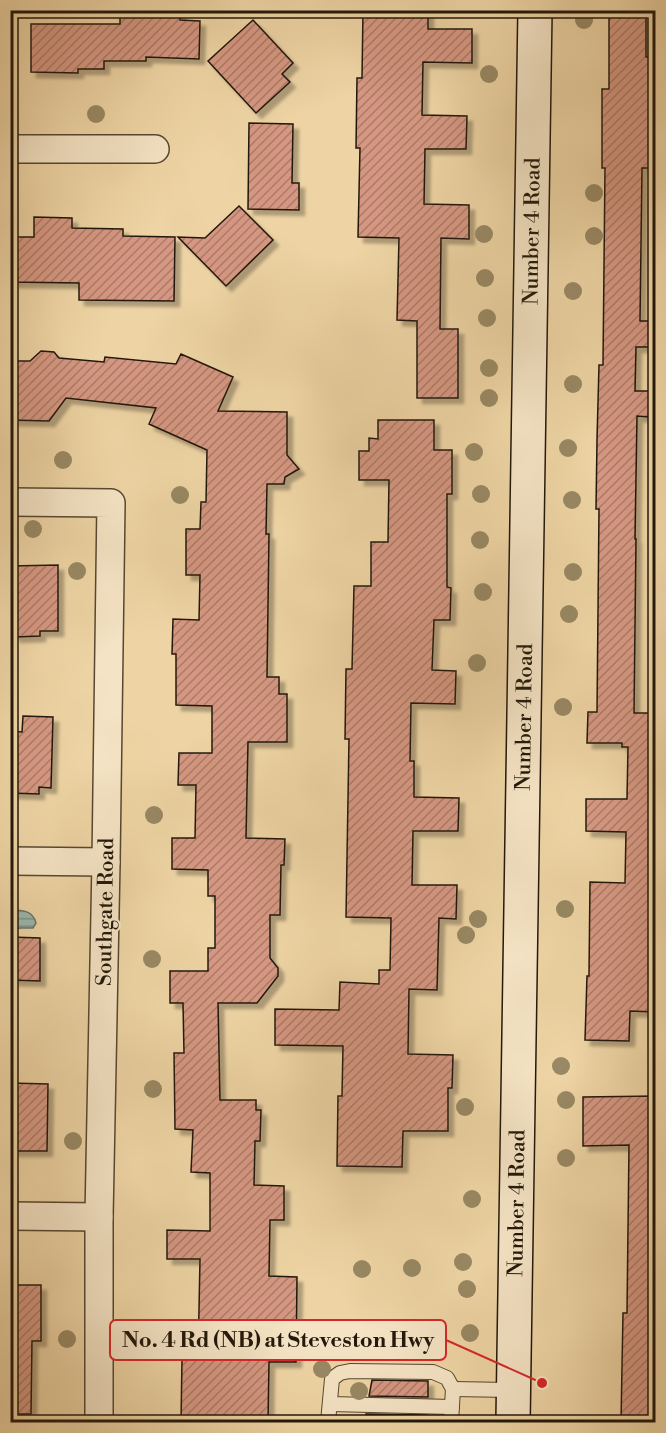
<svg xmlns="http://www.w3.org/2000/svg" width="666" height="1433" font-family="'Libre Bodoni',serif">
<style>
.water{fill:url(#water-rules);stroke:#6b776d;stroke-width:1.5}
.building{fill:url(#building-hatch);stroke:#23180b;stroke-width:1.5;filter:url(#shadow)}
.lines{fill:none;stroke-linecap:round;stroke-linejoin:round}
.service-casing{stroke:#564731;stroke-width:16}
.minor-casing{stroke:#564731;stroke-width:30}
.secondary-casing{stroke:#23180b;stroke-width:36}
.service{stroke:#f4e3c4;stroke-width:14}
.minor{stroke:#f4e3c4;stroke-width:27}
.secondary{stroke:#f4e3c4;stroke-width:33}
.tree{fill:#988863}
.labels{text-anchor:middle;stroke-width:4.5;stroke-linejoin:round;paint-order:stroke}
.street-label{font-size:21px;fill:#23180b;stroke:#f4e3c4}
.leader{fill:none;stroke:#d62828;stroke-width:2}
.callout-dot{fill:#d62828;stroke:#f4e3c4;stroke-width:2}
.callout{fill:#f4e3c4;stroke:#d62828;stroke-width:2}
.callout-label{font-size:22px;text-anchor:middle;font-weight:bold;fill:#23180b}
</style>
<defs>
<pattern id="water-rules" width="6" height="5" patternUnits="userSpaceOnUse" patternTransform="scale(1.5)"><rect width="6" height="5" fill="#9bb7ae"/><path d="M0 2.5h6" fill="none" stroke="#7e948c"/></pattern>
<pattern id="building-hatch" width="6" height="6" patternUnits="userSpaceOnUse" patternTransform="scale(1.5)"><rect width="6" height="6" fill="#d59781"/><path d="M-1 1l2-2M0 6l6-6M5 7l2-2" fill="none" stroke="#ac7a68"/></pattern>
<filter id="shadow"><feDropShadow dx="5.5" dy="5.5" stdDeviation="1.5" flood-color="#0004"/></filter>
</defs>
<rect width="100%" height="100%" fill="#eed4a4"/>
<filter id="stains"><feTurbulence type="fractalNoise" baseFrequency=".00333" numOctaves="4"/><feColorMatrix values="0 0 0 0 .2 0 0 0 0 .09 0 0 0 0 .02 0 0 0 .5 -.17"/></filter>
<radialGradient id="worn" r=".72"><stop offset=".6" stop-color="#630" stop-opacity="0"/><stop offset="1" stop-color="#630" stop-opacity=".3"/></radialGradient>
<!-- water -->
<path class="water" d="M11 910C21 910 33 910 36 923L33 928H20L11 931Z"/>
<!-- building -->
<g class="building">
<path d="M120 10H180V20L200 21 199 59 146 57V61H104V69H78V73L31 72V24H120Z"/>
<path d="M363 10H428V29H472V63L423 62 422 115 467 116 466 149H425L424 204 469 205V239L441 238 440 329H458V398H417V321L397 320 399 238 358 237 360 148H356L357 78H362Z"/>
<path d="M609 10H646V57H656V168H642L640 321H656V347H636L635 391H649V417L637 416 635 539H636L634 713H656V1012L630 1011 629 1041 585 1040 587 976H589L590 882 625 883 626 832 586 831V799H627L628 747H622V743H587L588 712H597L599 509H596L597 440 599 365H603L605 168H602V89H609Z"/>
<path d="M253 20 293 63 282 74 290 82 256 113 208 61Z"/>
<path d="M249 123 293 124 292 183H299V210L248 209Z"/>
<path d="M239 206 273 240 226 286 178 237 205 238Z"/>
<path d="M34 217 72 218V228L123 229V236L175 237 174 301 79 300V283L10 282V237H34Z"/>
<path d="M41 351 54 352 59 358 104 362 105 357 176 364 181 354 233 377 218 411 287 412V455L299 469 285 477 284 484H267L266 534H269L267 677H279V694H287V742H248L246 838 285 839 284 865H281L280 915H270V958L278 968V976L257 1003H218L220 1100H256V1110H261L260 1141H255L254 1185 284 1186V1220H270L269 1276 297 1277 296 1362H269L268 1422H181L182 1359 198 1360 200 1259H167V1230L210 1231V1173L191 1172 193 1130 175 1129 174 1053H184L183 1003H170V971H208V948H215V896H208V870L172 869V838H195L196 785H178L179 753H212V706L176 705V654H172L173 619 199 620 200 575H186V529H200L201 502H206L207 450 149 424 156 408 66 398 49 421 10 420V361H30Z"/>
<path d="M378 420H434V450H452V494H447V587L451 588 450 620H434L432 670 456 671 455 704 411 703 410 761H414V797L459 798 458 831H413L412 885H457L456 919 439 918 437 990 409 989 408 1054 453 1055 452 1088H448V1131H403L402 1167 337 1166 338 1096H342L343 1046 275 1045V1009L339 1010 340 982 379 984V970H390L391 918 346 917 349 739H345L346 669H352L354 586H371V542H388L389 480H359V451H369V438L378 439Z"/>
<path d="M58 565V631H40V636L15 637 14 633H10V566Z"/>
<path d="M23 716 53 717 51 788 39 787V794L10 793V731L22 732Z"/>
<path d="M10 937 40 938V981L10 980Z"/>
<path d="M10 1083 48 1084 47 1151H10Z"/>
<path d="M656 1096V1422H621L623 1313H627L629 1145 583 1146V1097Z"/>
<path d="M10 1285H41V1341H32L31 1414H10Z"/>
<path d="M372 1380 428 1381V1397L369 1396Z"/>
<path d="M366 1414 427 1415 426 1422H365Z"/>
</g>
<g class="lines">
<!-- service casing -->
<g class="service-casing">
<g id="service">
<path d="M453 1389 514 1390"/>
<path d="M330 1404 452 1407"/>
<path d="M328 1422 332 1379 340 1373 350 1371 433 1372 447 1378 453 1389 451 1422"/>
</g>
</g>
<!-- minor casing -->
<g class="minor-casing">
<g id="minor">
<path d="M10 149H155"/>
<path d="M10 502 111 503 106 862 99 1217V1422"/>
<path d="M10 861 106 862"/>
<path d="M10 1216 99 1217"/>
</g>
</g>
<!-- secondary casing -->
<g class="secondary-casing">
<g id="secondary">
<path id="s1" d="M513 1422 535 10"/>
</g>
</g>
<!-- service -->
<use href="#service" class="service"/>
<!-- minor -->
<use href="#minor" class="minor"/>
<!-- secondary -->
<use href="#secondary" class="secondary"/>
</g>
<!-- trees -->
<g class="tree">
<circle cx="584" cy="20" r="9"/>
<circle cx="489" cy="74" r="9"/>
<circle cx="96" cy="114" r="9"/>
<circle cx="594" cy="193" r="9"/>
<circle cx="484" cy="234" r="9"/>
<circle cx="594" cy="236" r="9"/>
<circle cx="485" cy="278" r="9"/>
<circle cx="573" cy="291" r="9"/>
<circle cx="487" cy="318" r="9"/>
<circle cx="489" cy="368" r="9"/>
<circle cx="573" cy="384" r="9"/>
<circle cx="489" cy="398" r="9"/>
<circle cx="568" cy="448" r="9"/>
<circle cx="474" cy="452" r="9"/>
<circle cx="63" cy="460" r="9"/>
<circle cx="481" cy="494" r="9"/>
<circle cx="180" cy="495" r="9"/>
<circle cx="572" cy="500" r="9"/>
<circle cx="33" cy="529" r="9"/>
<circle cx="480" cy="540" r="9"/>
<circle cx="77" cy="571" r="9"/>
<circle cx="573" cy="572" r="9"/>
<circle cx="483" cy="592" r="9"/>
<circle cx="569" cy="614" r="9"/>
<circle cx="477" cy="663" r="9"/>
<circle cx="563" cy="707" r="9"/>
<circle cx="154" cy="815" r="9"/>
<circle cx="565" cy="909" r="9"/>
<circle cx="478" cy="919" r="9"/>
<circle cx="466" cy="935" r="9"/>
<circle cx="152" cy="959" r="9"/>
<circle cx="561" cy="1066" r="9"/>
<circle cx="153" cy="1089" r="9"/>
<circle cx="566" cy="1100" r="9"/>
<circle cx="465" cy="1107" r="9"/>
<circle cx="73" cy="1141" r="9"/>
<circle cx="566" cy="1158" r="9"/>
<circle cx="472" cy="1199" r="9"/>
<circle cx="463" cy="1262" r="9"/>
<circle cx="412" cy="1268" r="9"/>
<circle cx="362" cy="1269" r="9"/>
<circle cx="467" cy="1289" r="9"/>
<circle cx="470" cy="1333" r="9"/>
<circle cx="67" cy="1339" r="9"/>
<circle cx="322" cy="1369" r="9"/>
<circle cx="359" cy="1391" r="9"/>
</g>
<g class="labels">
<!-- street labels -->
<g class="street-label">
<text dy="7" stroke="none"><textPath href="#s1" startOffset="1191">Number 4 Road</textPath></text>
<text dy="7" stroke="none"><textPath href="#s1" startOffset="705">Number 4 Road</textPath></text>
<text transform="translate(105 912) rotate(-89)" y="7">Southgate Road</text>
<text dy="7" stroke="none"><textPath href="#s1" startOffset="219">Number 4 Road</textPath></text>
</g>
</g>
<!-- callouts -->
<path class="leader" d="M542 1383L446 1340"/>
<circle class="callout-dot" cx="542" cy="1383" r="6"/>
<rect class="callout" x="110" y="1320" width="336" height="40" rx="6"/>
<g class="callout-label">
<text x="278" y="1347">No. 4 Rd (NB) at Steveston Hwy</text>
</g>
<!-- margin -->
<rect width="666" height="1433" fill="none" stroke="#eed4a4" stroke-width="36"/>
<rect x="12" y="12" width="642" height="1409" fill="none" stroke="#23180b" stroke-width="3"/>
<rect x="18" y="18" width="630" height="1397" fill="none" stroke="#23180b" stroke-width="1.5"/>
<rect width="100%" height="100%" filter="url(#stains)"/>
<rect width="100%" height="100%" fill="url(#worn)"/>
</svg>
